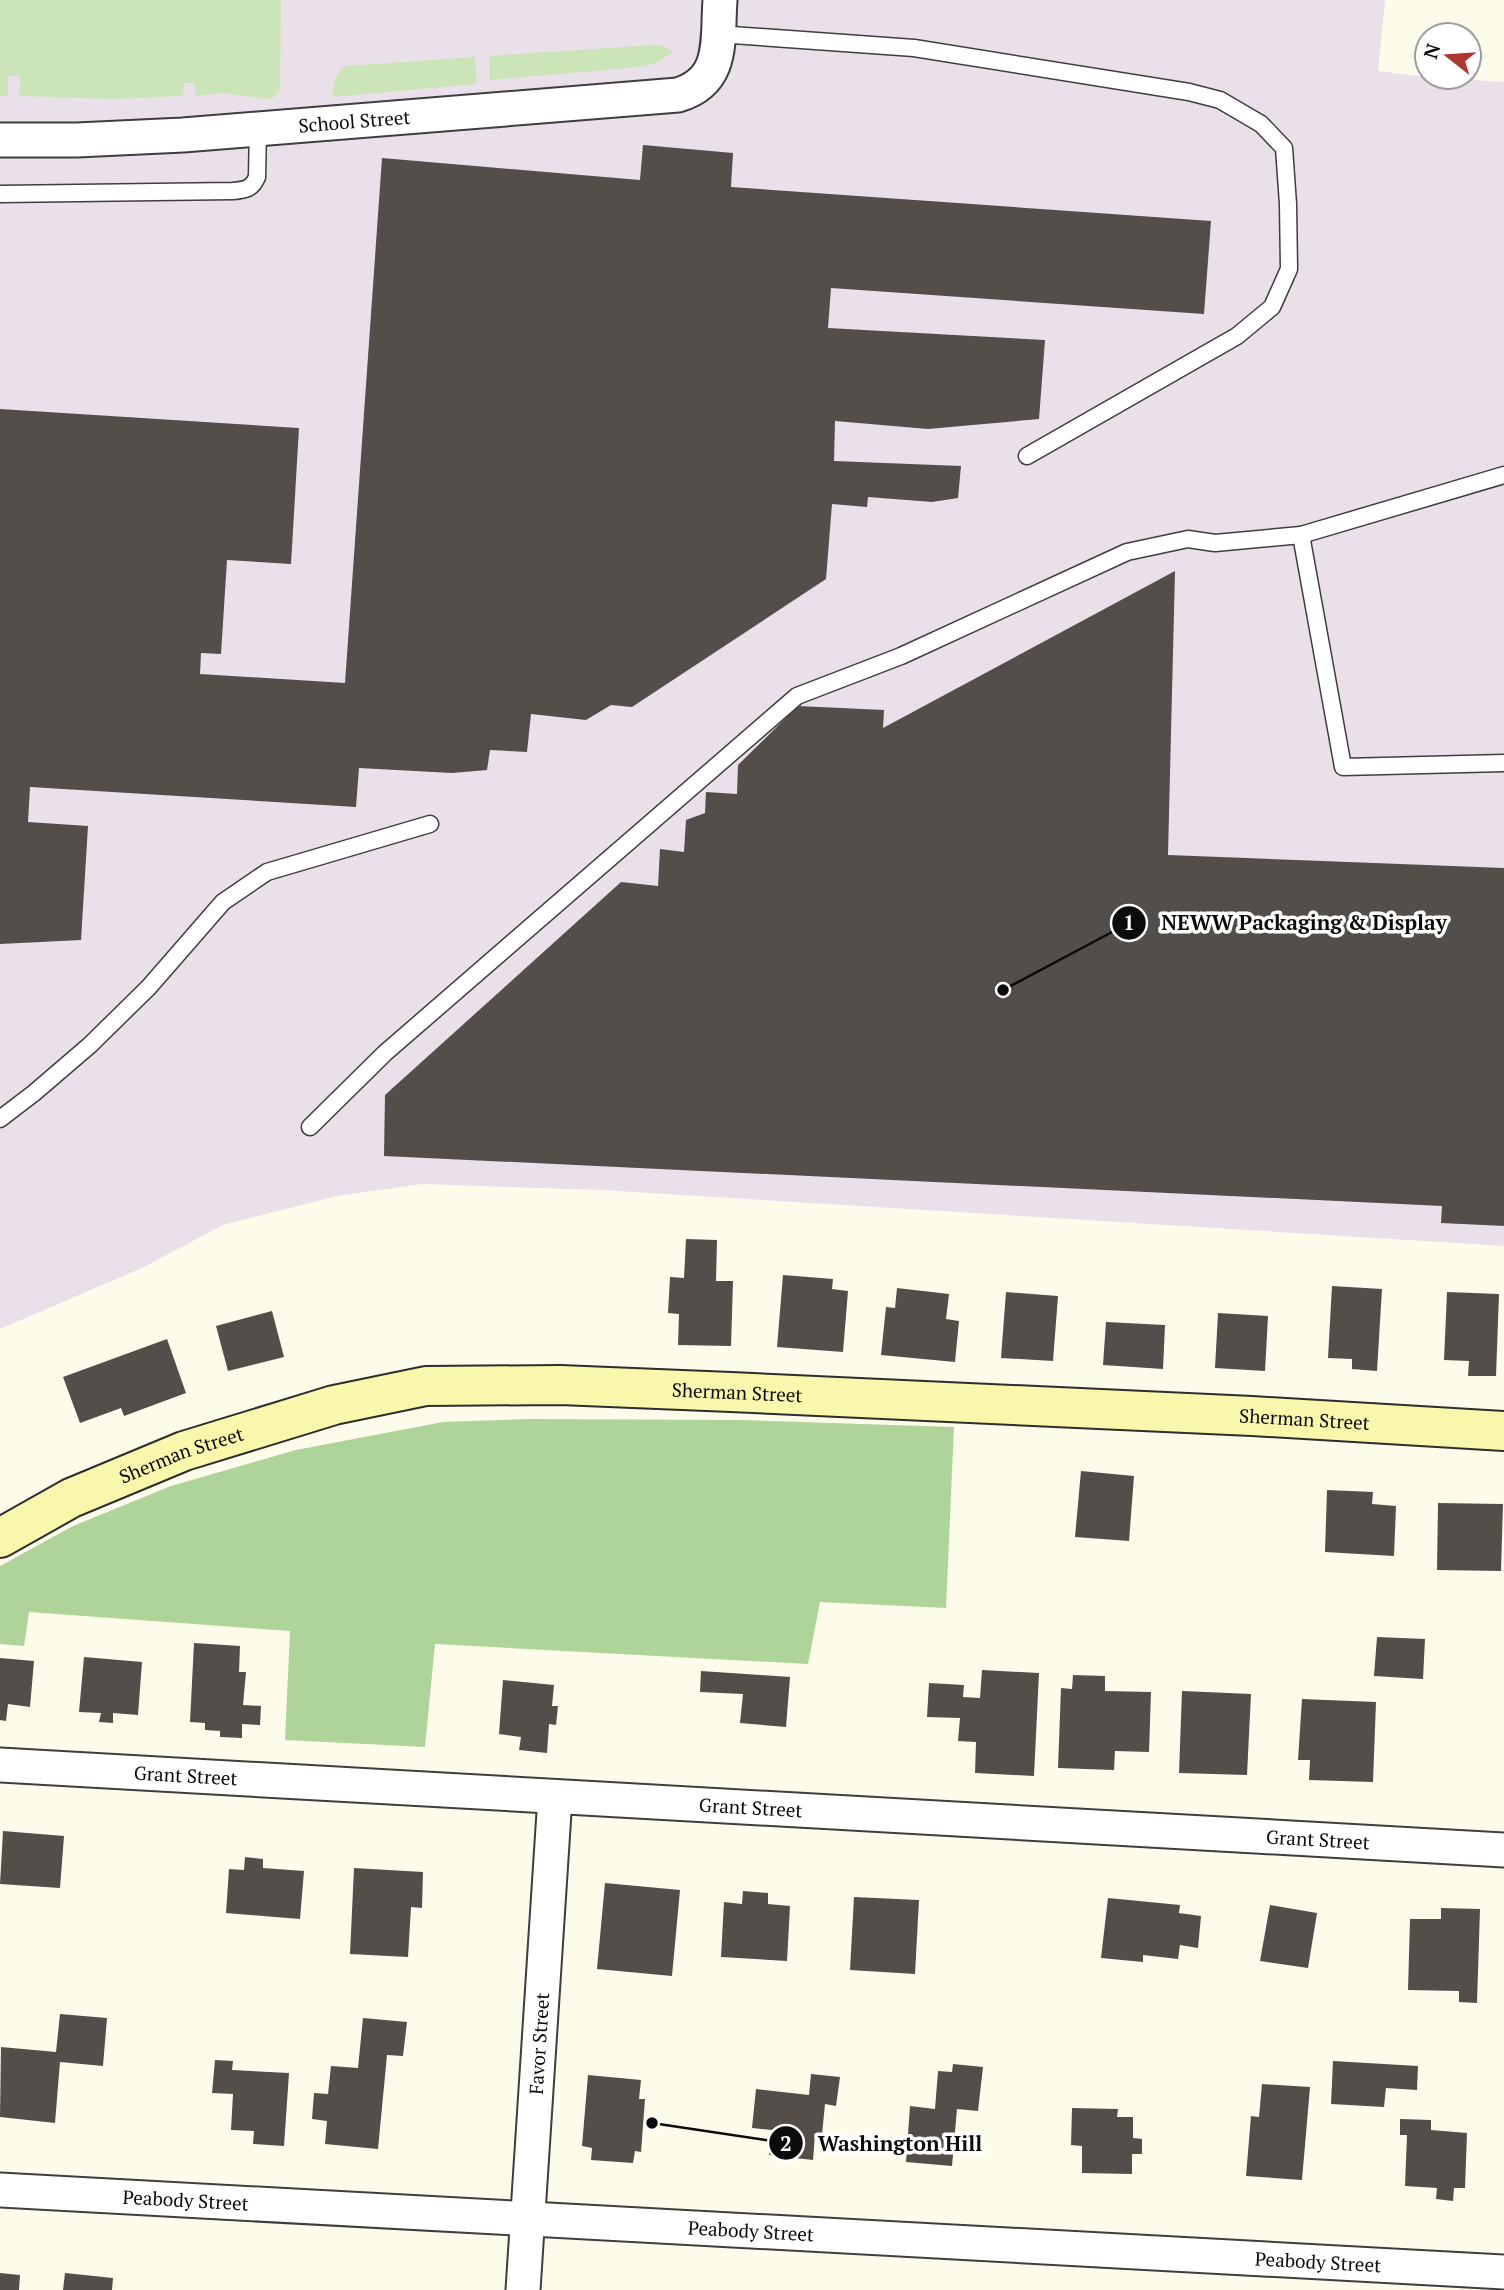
<svg xmlns="http://www.w3.org/2000/svg" width="1504" height="2290" font-family="'PT Serif',serif">
<style>
.industrial{fill:#e9e0ea}
.green{fill:#cbe4b8}
.forest{fill:#aed499}
.building{fill:#534e49}
.lines{fill:none;stroke-linecap:round;stroke-linejoin:round}
.lane-casing{stroke:#3e3e3e;stroke-width:19}
.street-casing{stroke:#3e3e3e;stroke-width:37}
.secondary-casing{stroke:#2d2d2d;stroke-width:42}
.lane{stroke:#fff;stroke-width:16}
.street{stroke:#fff;stroke-width:33}
.secondary{stroke:#f8f7ab;stroke-width:38}
.labels{text-anchor:middle;stroke-width:7;stroke-linejoin:round;paint-order:stroke}
.street-label{font-size:19px;fill:#0b0b0b;stroke:#fff}
.leader{fill:none;stroke:#0b0b0b;stroke-width:2.5}
.callout-dot{fill:#0b0b0b;stroke:#fff;stroke-width:2.5}
.mark-label{font-size:21px;text-anchor:middle;font-weight:bold;fill:#fff}
.callout-label{font-size:21px;text-anchor:middle;font-weight:bold;fill:#0b0b0b;stroke:#fff;stroke-width:7;stroke-linejoin:round;paint-order:stroke}
</style>
<rect width="100%" height="100%" fill="#fdfceb"/>
<!-- industrial -->
<path class="industrial" d="M0 0H1385L1378 71 1427 77 1504 82V1246L601 1190 422 1184 337 1196 223 1225 142 1268 0 1329Z"/>
<!-- green -->
<g class="green">
<path d="M0 0H281L280 89 273 98 267 99 223 93 196 96 194 83H184L183 96 113 99 19 96 20 76H8V96L0 95Z"/>
<path d="M652 45 663 46 673 52 654 64 639 67 490 80 489 56Z"/>
<path d="M475 57 477 84 332 97C334 84 334 73 346 66Z"/>
</g>
<!-- forest -->
<path class="forest" d="M528 1419 742 1420 954 1427 946 1608 820 1602 808 1664 435 1644 425 1747 285 1740 290 1631 29 1612 24 1646 0 1644V1566L73 1526 171 1486 296 1450 443 1422Z"/>
<!-- building -->
<g class="building">
<path d="M643 145 733 153 731 187 1211 221 1204 314 831 288 828 328 1045 340 1039 419 928 429 835 421 834 461 961 466 958 498 932 502 868 497 867 507 832 504 826 579 632 707 611 705 586 720 531 714 527 752 490 750 487 770 452 773 359 768 356 807 30 787 28 822 88 826 81 940 0 944V409L299 428 291 564 227 560 221 654 201 653 200 674 345 683 382 158 640 180Z"/>
<path d="M1175 571 1168 855 1504 868V1226L1441 1223 1442 1206 384 1156 385 1095 621 882 658 886 660 849 684 852 686 820 705 813 706 792 737 794 738 765 798 706 884 710 883 728Z"/>
<path d="M686 1239 717 1240 716 1281H733L731 1346 678 1345 679 1314 668 1313 670 1277 684 1278Z"/>
<path d="M783 1275 833 1279 832 1289 848 1291 843 1352 777 1347Z"/>
<path d="M1332 1286 1382 1289 1377 1371 1352 1369V1359L1328 1358Z"/>
<path d="M897 1288 949 1294 946 1319 959 1321 955 1362 881 1355 886 1307 895 1308Z"/>
<path d="M1006 1292 1058 1296 1053 1361 1001 1358Z"/>
<path d="M1447 1292 1499 1294 1496 1376H1468L1469 1361 1444 1360Z"/>
<path d="M272 1311 284 1357 228 1371 216 1326Z"/>
<path d="M1218 1313 1268 1316 1265 1371 1215 1368Z"/>
<path d="M1106 1322 1165 1325 1163 1369 1103 1365Z"/>
<path d="M167 1339 186 1393 124 1416 121 1408 80 1423 63 1377Z"/>
<path d="M1081 1471 1134 1476 1129 1541 1075 1537Z"/>
<path d="M1327 1490 1373 1492 1372 1504 1396 1506 1394 1556 1325 1552Z"/>
<path d="M1438 1503 1503 1504 1501 1571 1437 1570Z"/>
<path d="M1377 1637 1425 1639 1423 1679 1374 1676Z"/>
<path d="M194 1643 240 1646 239 1672H246L243 1705 261 1706 260 1725 242 1724V1738L220 1737V1731L205 1730V1723L190 1722Z"/>
<path d="M84 1657 142 1662 138 1715 113 1713V1723L99 1722 101 1713 79 1712Z"/>
<path d="M0 1658 34 1661 30 1707 8 1704 6 1721 0 1720Z"/>
<path d="M982 1670 1039 1673 1034 1776 975 1773 976 1742 958 1741 960 1718 927 1717 929 1683 964 1685 963 1697 980 1698Z"/>
<path d="M701 1671 790 1677 786 1727 740 1723 743 1694 700 1692Z"/>
<path d="M1073 1675 1105 1676V1691L1151 1692 1149 1752 1115 1751 1114 1770 1058 1768 1061 1688 1072 1689Z"/>
<path d="M503 1680 554 1685 552 1706H558L556 1725 549 1724 547 1753 519 1750 521 1737 499 1734Z"/>
<path d="M1182 1691 1251 1694 1247 1775 1179 1773Z"/>
<path d="M1302 1699 1376 1702 1373 1782 1309 1780 1310 1760H1298Z"/>
<path d="M3 1831 64 1836 60 1888 0 1884Z"/>
<path d="M245 1857 263 1859V1868L304 1871 300 1919 226 1913 229 1869 244 1870Z"/>
<path d="M354 1868 423 1872 422 1908 411 1907 408 1957 350 1954Z"/>
<path d="M605 1883 680 1890 672 1976 597 1969Z"/>
<path d="M743 1891 768 1893V1904L790 1906 787 1961 721 1957 724 1902 742 1904Z"/>
<path d="M854 1897 919 1900 915 1974 850 1970Z"/>
<path d="M1108 1898 1180 1905 1179 1913 1201 1916 1198 1948 1180 1945 1178 1959 1143 1955V1962L1101 1958Z"/>
<path d="M1270 1905 1317 1913 1308 1968 1260 1961Z"/>
<path d="M1441 1908 1480 1909 1477 2003 1459 2002V1991L1408 1990 1410 1919H1441Z"/>
<path d="M60 2014 107 2018 103 2066 60 2062 55 2123 0 2117 1 2047 56 2052Z"/>
<path d="M363 2018 407 2022 403 2056 387 2055 378 2149 325 2144 327 2121 312 2119 314 2093 328 2094 331 2066 358 2068Z"/>
<path d="M215 2060 233 2061 232 2070 289 2073 284 2146 253 2144 254 2131 231 2130 233 2094 212 2093Z"/>
<path d="M1333 2061 1418 2066 1417 2090 1386 2088 1384 2107 1331 2104Z"/>
<path d="M953 2064 983 2067 978 2111 957 2109 952 2166 906 2162 910 2106 935 2109 938 2071 952 2072Z"/>
<path d="M811 2074 840 2077 836 2106 825 2104 822 2135 815 2134 813 2160 769 2155 772 2130 752 2128 756 2089 809 2095Z"/>
<path d="M588 2075 641 2080 639 2099H645L641 2152 635 2151 633 2163 591 2160 592 2148 582 2146Z"/>
<path d="M1262 2084 1310 2087 1302 2180 1246 2176 1251 2116 1259 2117Z"/>
<path d="M1072 2108 1118 2109 1117 2117H1133V2138L1142 2139V2154H1132V2174L1082 2173V2146L1071 2145Z"/>
<path d="M1400 2119 1431 2120V2130L1467 2133 1465 2188H1454L1453 2201 1436 2199 1437 2188 1405 2186 1407 2135H1400Z"/>
<path d="M0 2273 20 2275 19 2290H0Z"/>
<path d="M65 2273 113 2278 112 2290H63Z"/>
</g>
<g class="lines">
<!-- lane casing -->
<g class="lane-casing">
<g id="lane">
<path d="M718 34 914 48 1189 92 1220 100 1261 124 1284 148 1288 204 1289 269 1272 307 1237 336 1027 456"/>
<path d="M0 194 233 191C245 190 252 189 257 177L258 128"/>
<path d="M1301 535 1504 475"/>
<path d="M0 1119 34 1093 90 1045 149 987 223 902 267 872 430 824"/>
<path d="M310 1127 385 1053 797 696 901 656 1127 552 1188 539 1215 543 1301 535 1343 767 1504 763"/>
</g>
</g>
<!-- street casing -->
<g class="street-casing">
<g id="street">
<path id="s1" d="M0 140H77L183 135 678 95C725 81 717 40 720 0"/>
<path id="s2" d="M0 1765 1504 1850"/>
<path id="s3" d="M0 2190 1504 2272"/>
<path id="s4" d="M523 2290 555 1797"/>
</g>
</g>
<!-- secondary casing -->
<g class="secondary-casing">
<g id="secondary">
<path id="s5" d="M0 1538 71 1498 184 1451 334 1405 426 1386 560 1385 731 1392 1252 1416 1504 1431"/>
</g>
</g>
<!-- lane -->
<use href="#lane" class="lane"/>
<!-- street -->
<use href="#street" class="street"/>
<!-- secondary -->
<use href="#secondary" class="secondary"/>
</g>
<g class="labels">
<!-- street labels -->
<g class="street-label">
<text dy="7" stroke="none"><textPath href="#s1" startOffset="355">School Street</textPath></text>
<text dy="7" stroke="none"><textPath href="#s5" startOffset="766">Sherman Street</textPath></text>
<text dy="7" stroke="none"><textPath href="#s5" startOffset="1334">Sherman Street</textPath></text>
<text dy="7" stroke="none"><textPath href="#s5" startOffset="200">Sherman Street</textPath></text>
<text dy="7" stroke="none"><textPath href="#s2" startOffset="186">Grant Street</textPath></text>
<text dy="7" stroke="none"><textPath href="#s2" startOffset="752">Grant Street</textPath></text>
<text dy="7" stroke="none"><textPath href="#s2" startOffset="1320">Grant Street</textPath></text>
<text dy="7" stroke="none"><textPath href="#s4" startOffset="247">Favor Street</textPath></text>
<text dy="7" stroke="none"><textPath href="#s3" startOffset="186">Peabody Street</textPath></text>
<text dy="7" stroke="none"><textPath href="#s3" startOffset="752">Peabody Street</textPath></text>
<text dy="7" stroke="none"><textPath href="#s3" startOffset="1320">Peabody Street</textPath></text>
</g>
</g>
<!-- callouts -->
<path class="leader" d="M1003 990L1129 923M652 2123L786 2143"/>
<g class="callout-dot">
<circle cx="1003" cy="990" r="7"/>
<circle cx="652" cy="2123" r="7"/>
<circle cx="1129" cy="923" r="18"/>
<circle cx="786" cy="2143" r="18"/>
</g>
<g class="mark-label">
<text x="1129" y="930">1</text>
<text x="786" y="2151">2</text>
</g>
<g class="callout-label">
<text x="1304" y="930">NEWW Packaging &amp; Display</text>
<text x="900" y="2151">Washington Hill</text>
</g>
<!-- north arrow -->
<g transform="translate(1448 56) rotate(287)"><circle r="33" fill="#ffffff" stroke="#9d9d9d" stroke-width="2"/>
<path d="M0-5L12 26L0 18L-12 26Z" fill="#af3630"/>
<text y="-10" font-size="19" font-weight="bold" text-anchor="middle" fill="#0b0b0b">N</text>
</g>
</svg>
